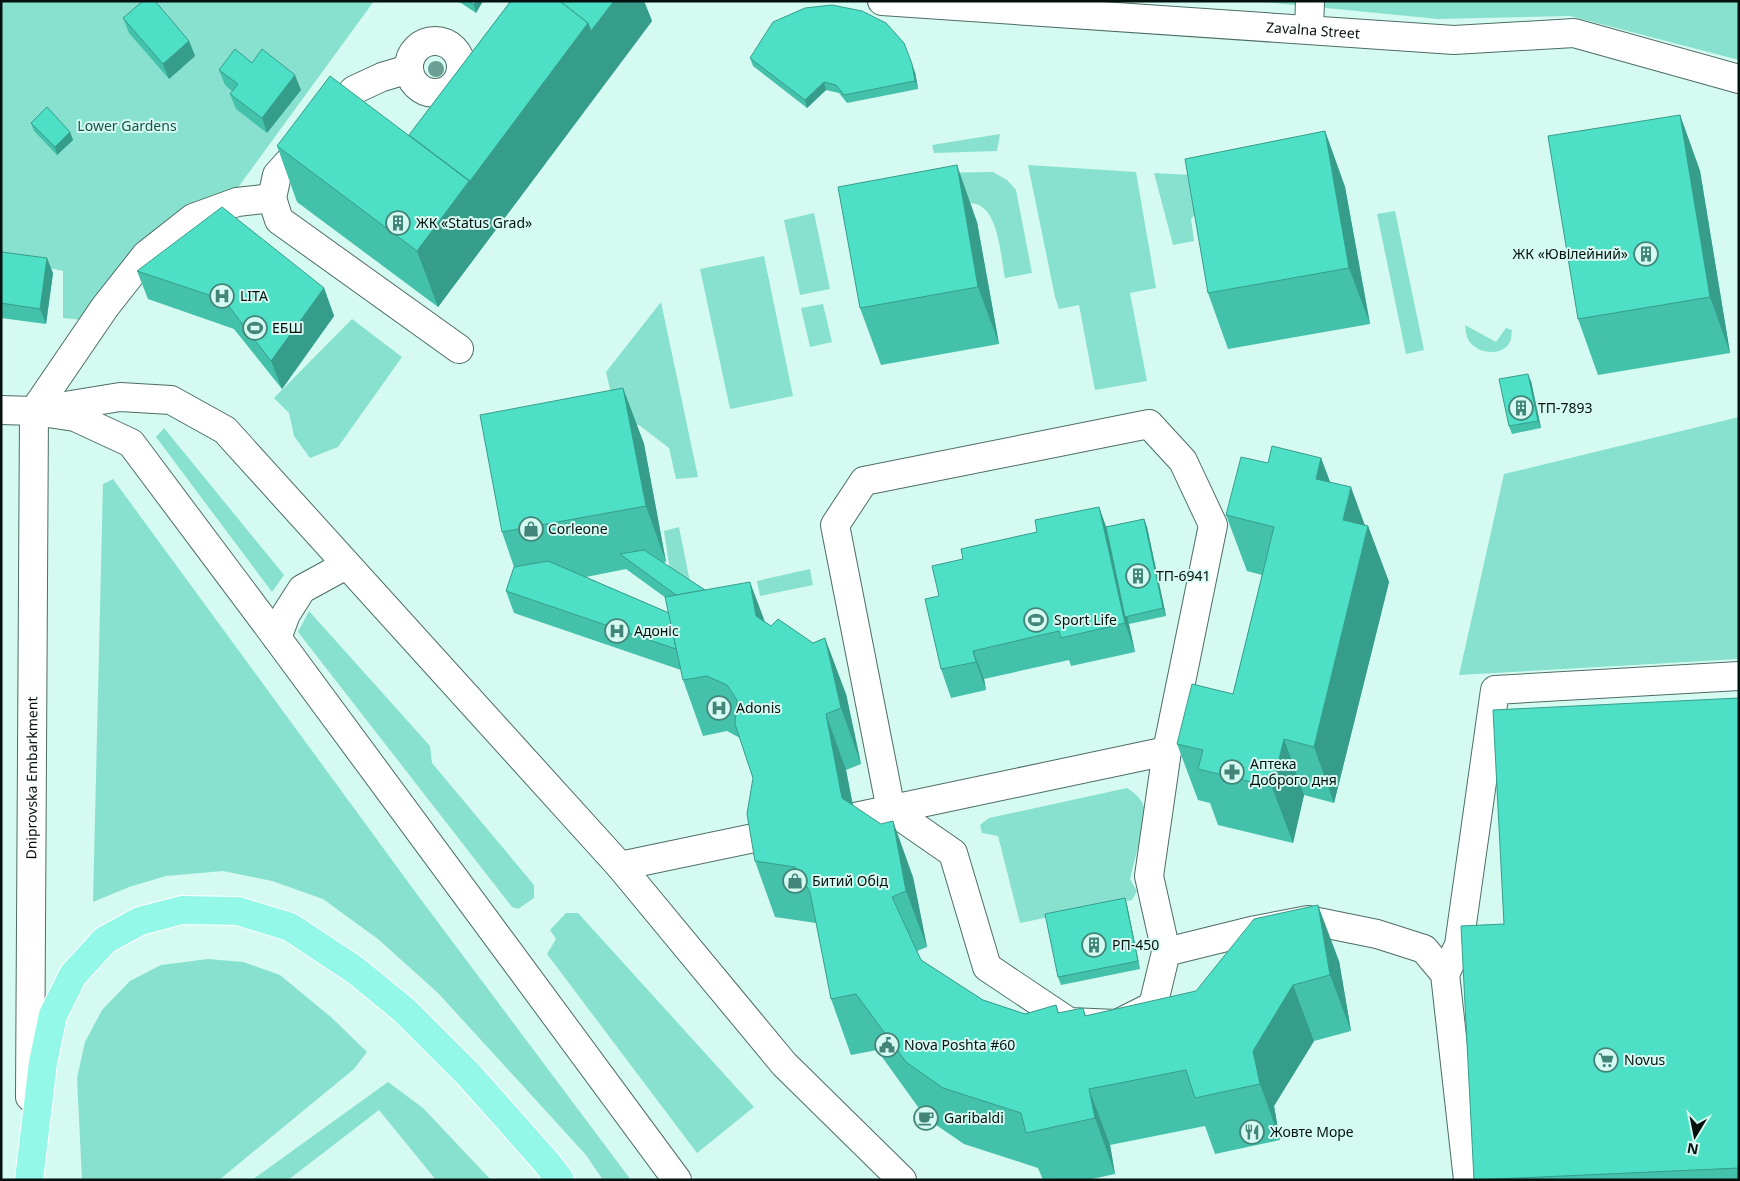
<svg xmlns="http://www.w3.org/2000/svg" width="1740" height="1181" font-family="'Noto Sans',sans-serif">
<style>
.green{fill:#88e1ce}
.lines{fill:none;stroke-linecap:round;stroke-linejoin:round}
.minor-casing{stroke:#4c6d65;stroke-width:30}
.major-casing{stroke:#fff;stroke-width:30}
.minor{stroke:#fff;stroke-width:28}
.major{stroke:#93f8e8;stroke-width:28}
.tree{fill:#6b9e94}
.wall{fill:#43c1aa;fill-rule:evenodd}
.shaded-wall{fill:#379d8b}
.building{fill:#4ee0c6;stroke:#379d8b}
.labels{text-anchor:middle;stroke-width:4;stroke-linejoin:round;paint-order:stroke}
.street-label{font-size:14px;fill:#05110e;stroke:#d5faf1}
.park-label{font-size:14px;fill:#155247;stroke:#d5faf1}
.poi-label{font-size:14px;fill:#05110e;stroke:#d5faf1;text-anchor:start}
</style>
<rect width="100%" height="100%" fill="#d5faf1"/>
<!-- green -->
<g class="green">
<path d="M1 1H374L218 215 152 264 103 322 63 318V271L1 257Z"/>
<path d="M1256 1H1739V60L1570 16 1438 19Z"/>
<path d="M1000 134 997 151 934 153 932 145Z"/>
<path d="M1028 165 1136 172 1156 288 1130 293 1147 381 1095 390 1079 305 1059 309 1055 297Z"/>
<path d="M993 172 1007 180 1016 190 1032 273 1005 278C1001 259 999 210 976 204 966 202 943 205 932 205V173Z"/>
<path d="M1154 173 1232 177 1203 205 1191 219 1194 241 1173 245Z"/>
<path d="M1395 211 1424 350 1406 354 1377 214Z"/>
<path d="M814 213 830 289 800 295 784 220Z"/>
<path d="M764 256 793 396 730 409 700 269Z"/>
<path d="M661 302 698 477 676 479 669 448 639 425 618 424 606 372Z"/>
<path d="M823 304 832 342 810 347 801 308Z"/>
<path d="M352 319 402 357 338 447 310 458 294 436 289 413 274 398Z"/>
<path d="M1465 325 1496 342 1506 328 1512 330C1511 334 1512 338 1510 342 1502 357 1478 354 1469 341 1466 337 1466 330 1465 325Z"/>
<path d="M1739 417V659L1459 675 1504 474Z"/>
<path d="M164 428 284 575 272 592 156 437Z"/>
<path d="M113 479 419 897 631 1180H603L586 1155 438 993 378 939 323 899 272 881 223 871 166 876 129 887 93 902 103 484Z"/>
<path d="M679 527 690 582 670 571 664 531Z"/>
<path d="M810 569 813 585 760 596 757 581Z"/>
<path d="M309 611 430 746 432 763 534 885V898L518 909 512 907 298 632Z"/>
<path d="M1127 788C1139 796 1146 803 1145 818L1130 879 1137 891 1132 900 1020 923 998 836 982 833 980 825 989 818Z"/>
<path d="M566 913H578L754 1107 697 1153 547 954 556 939 550 930Z"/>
<path d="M208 959 243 962 280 975 332 1018 367 1052 354 1069 219 1180H82L77 1078 85 1042 102 1010 130 981 161 965Z"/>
<path d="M388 1082 423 1108 491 1180H436L379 1110 288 1180H252Z"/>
</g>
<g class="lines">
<!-- minor casing -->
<g class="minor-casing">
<g id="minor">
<path id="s1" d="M882 1 1454 40 1574 33 1739 79"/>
<path d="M1309 30 1310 1"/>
<circle cx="435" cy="67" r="26"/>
<path d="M409 69 382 77 354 90 277 175 272 198 279 220 459 349"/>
<path d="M1 410 34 411 75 417 131 443 277 638 677 1180"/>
<path d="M34 411 120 397 171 400 225 430 620 866 784 1064 902 1180"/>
<path d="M34 411 105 307 146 255 193 218 237 202 272 198"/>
<path d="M1149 424 1183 461 1213 525 1167 751 1149 876 1166 952 1153 1006 1117 1024 1069 1022 987 967 953 853 891 810 835 525 864 481Z"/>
<path d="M277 638 286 614 302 589 346 565"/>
<path d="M855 817 1167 751"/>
<path d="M620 866 773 834"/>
<path d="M1166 952 1251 931 1308 920 1377 934 1424 949 1445 974 1468 1180"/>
<path d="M1445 974 1459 945 1495 690 1739 676"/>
<path id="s2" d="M30 1097 34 411"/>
</g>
</g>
<!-- major casing -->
<g class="major-casing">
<path id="major" d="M29 1180 43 1063 53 1015 73 975 105 940 140 921 182 910 238 911 290 927 355 970 404 1010 469 1075 547 1163 560 1180"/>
</g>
<!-- minor -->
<use href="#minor" class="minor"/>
<!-- major -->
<use href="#major" class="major"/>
</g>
<!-- trees -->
<circle class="tree" cx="436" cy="69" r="8"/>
<!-- wall -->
<g class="wall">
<path d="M458 1H483L476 13Z"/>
<path d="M507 1H644L652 21 438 307 297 202 277 146 409 135 509 3Z"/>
<path d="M123 18 189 41 195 56 169 79 129 33Z"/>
<path d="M750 58 915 72 918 89 847 103 839 93 826 90 807 108 753 66Z"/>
<path d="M252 63 301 90 267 133 236 109 230 94 232 91 225 85 219 70Z"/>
<path d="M1680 115 1700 171 1730 353 1598 375 1578 319Z"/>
<path d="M31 123 70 132 73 140 57 155 34 131Z"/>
<path d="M1325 131 1345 187 1370 324 1228 349 1208 293Z"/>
<path d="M977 222 999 344 881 365 860 308Z"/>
<path d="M1 252 53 273 46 324 1 318Z"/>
<path d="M137 271 324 288 334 316 282 389 234 329 148 299Z"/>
<path d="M1531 381 1541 428 1512 434 1509 426Z"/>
<path d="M623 388 644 444 666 562 663 563 705 590 765 622 846 694 861 764 846 770 853 805 913 877 927 947 917 951 921 960 983 1000 1025 1014 1056 1005 1059 1013 1083 1008 1086 1016 1339 961 1351 1031 1314 1041 1274 1106 1280 1140 1215 1154 1205 1126 1110 1145 1115 1174 1087 1180H1043L1038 1168 964 1144 926 1118 877 1050 851 1055 831 999 817 924 816 923 775 917 755 861 753 778 740 738 727 731 703 736 683 680 681 670 514 613 506 591 514 567 502 532ZM626 569 666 598 669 613 586 577Z"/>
<path d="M1321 458 1330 482 1365 525 1368 526 1389 582 1334 803 1304 795 1293 843 1218 825 1210 803 1198 800 1177 744 1233 694 1262 575 1247 571 1226 515 1268 463Z"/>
<path d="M1099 507 1106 527 1144 519 1147 527 1166 616 1129 624 1135 652 1071 666 1069 660 984 679 986 690 951 698 941 669 939 596 963 559 1037 532Z"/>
<path d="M1739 698V1180H1474L1504 924Z"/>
<path d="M1127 905 1140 969 1061 985 1058 977Z"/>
</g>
<!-- shaded-wall -->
<g class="shaded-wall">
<path d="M476 1H483L476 13 474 5Z"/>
<path d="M614 1H644L652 21 438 307 417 251 588 23Z"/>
<path d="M189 41 195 56 169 79 163 64Z"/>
<path d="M912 64 915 72 918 89 915 81Z"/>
<path d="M295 75 301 90 267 133 262 118Z"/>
<path d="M824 82 826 90 807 108 805 100Z"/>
<path d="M1680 115 1700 171 1730 353 1710 297Z"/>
<path d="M1325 131 1345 187 1370 324 1349 268Z"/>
<path d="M70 132 73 140 57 155 55 147Z"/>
<path d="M957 165 977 222 999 344 978 287Z"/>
<path d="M47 258 53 273 46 324 40 309Z"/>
<path d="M324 288 334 316 282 389 271 361Z"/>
<path d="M1528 374 1531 381 1541 428 1538 421Z"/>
<path d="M623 388 644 444 666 562 646 506Z"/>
<path d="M1321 458 1342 514 1316 479Z"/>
<path d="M1351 487 1367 531 1368 526 1389 582 1334 803 1314 747 1343 520Z"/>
<path d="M1099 507 1109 535 1135 652 1125 623Z"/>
<path d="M1144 519 1147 527 1166 616 1163 608Z"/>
<path d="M750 582 771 638 756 616Z"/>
<path d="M825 638 846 694 861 764 841 708Z"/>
<path d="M973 651 984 679 986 690 976 662Z"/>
<path d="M826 714 846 770 862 854 842 798Z"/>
<path d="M1284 739 1304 795 1293 843 1272 787Z"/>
<path d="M893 821 913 877 927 947 906 891Z"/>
<path d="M1125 898 1127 905 1140 969 1138 961Z"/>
<path d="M1318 905 1339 961 1351 1031 1330 975Z"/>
<path d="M1293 985 1314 1041 1274 1106 1280 1140 1260 1084 1253 1051Z"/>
<path d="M1089 1089 1110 1145 1115 1174 1095 1118Z"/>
</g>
<!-- building -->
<g class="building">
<path d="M143 1H155L189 41 163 64 123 18Z"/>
<path d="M468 1H476L474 5Z"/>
<path d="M511 1H560L588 23 470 181 409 135Z"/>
<path d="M560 1H614L591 31 588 23Z"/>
<path d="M832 5 862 11 886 23 904 43 912 64 915 81 844 95 836 85 824 82 805 100 750 58 773 22 805 8Z"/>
<path d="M235 49 252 63 262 49 295 75 262 118 230 94 238 84 219 70Z"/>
<path d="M330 76 469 181 417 251 277 146Z"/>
<path d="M47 107 70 132 55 147 31 123Z"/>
<path d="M1680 115 1710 297 1578 319 1548 136Z"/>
<path d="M1325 131 1349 268 1208 293 1185 159Z"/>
<path d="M957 165 978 287 860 308 838 187Z"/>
<path d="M222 207 324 288 271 361 224 300 137 271Z"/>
<path d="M1 252 47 258 40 309 1 303Z"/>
<path d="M1528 374 1538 421 1509 426 1499 379Z"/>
<path d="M623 388 646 506 502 532 480 415Z"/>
<path d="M1272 446 1321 458 1316 479 1351 487 1343 520 1368 526 1314 747 1284 739 1272 787 1198 769 1203 750 1177 744 1192 684 1233 694 1274 527 1226 515 1241 457 1268 463Z"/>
<path d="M1099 507 1125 623 1061 638 1059 631 973 651 976 662 941 669 925 599 939 596 932 566 963 559 961 549 1037 532 1035 520Z"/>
<path d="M1144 519 1163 608 1125 617 1106 527Z"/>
<path d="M644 550 705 590 676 595 620 554Z"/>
<path d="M548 561 669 613 676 649 506 591 514 567Z"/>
<path d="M750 582 756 616 771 626 778 619 813 643 825 638 841 708 826 714 842 798 881 824 893 821 906 891 892 897 921 960 983 1000 1025 1014 1056 1005 1058 1013 1083 1008 1085 1016 1196 991 1254 919 1318 905 1330 975 1293 985 1253 1051 1260 1084 1195 1098 1186 1070 1089 1089 1095 1118 1026 1133 1021 1113 943 1088 906 1062 856 994 831 999 810 892 795 867 755 861 747 814 753 778 735 724 737 700 727 685 707 676 683 680 665 597Z"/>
<path d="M1739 698V1168L1474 1180 1461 926 1504 924 1493 710Z"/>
<path d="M1125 898 1138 961 1058 977 1045 914Z"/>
</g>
<!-- icons -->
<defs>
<g id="building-ring" transform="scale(1.25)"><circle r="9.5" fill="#d5faf1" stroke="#438679" stroke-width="1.5"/><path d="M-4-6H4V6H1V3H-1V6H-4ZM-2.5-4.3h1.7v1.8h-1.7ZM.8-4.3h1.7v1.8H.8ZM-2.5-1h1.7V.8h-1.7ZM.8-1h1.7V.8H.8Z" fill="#438679"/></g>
<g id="hospital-ring" transform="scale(1.25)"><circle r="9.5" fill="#d5faf1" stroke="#438679" stroke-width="1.5"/><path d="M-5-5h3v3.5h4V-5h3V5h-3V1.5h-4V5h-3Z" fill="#438679"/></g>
<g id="stadium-ring" transform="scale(1.25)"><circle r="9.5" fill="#d5faf1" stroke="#438679" stroke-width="1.5"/><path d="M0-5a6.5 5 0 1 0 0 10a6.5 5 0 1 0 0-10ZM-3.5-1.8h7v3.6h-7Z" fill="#438679"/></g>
<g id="shop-ring" transform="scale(1.25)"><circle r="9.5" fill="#d5faf1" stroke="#438679" stroke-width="1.5"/><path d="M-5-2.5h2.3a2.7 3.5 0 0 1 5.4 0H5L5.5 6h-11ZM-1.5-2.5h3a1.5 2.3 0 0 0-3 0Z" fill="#438679"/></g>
<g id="pharmacy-ring" transform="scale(1.25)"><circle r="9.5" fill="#d5faf1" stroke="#438679" stroke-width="1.5"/><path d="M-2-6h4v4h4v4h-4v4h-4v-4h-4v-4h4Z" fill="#438679"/></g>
<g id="civic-ring" transform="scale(1.25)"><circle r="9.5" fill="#d5faf1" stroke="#438679" stroke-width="1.5"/><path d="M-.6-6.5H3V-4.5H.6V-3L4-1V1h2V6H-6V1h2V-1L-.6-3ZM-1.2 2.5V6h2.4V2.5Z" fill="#438679"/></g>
<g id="supermarket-ring" transform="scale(1.25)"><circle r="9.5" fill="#d5faf1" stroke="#438679" stroke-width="1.5"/><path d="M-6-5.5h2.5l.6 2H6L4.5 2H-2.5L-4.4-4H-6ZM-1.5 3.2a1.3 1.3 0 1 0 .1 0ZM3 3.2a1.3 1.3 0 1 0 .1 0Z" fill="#438679"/></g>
<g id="cafe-ring" transform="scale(1.25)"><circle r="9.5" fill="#d5faf1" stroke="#438679" stroke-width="1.5"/><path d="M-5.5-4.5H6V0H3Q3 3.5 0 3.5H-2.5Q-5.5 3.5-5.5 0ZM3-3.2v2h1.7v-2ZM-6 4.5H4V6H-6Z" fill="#438679"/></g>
<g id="restaurant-ring" transform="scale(1.25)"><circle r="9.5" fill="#d5faf1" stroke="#438679" stroke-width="1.5"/><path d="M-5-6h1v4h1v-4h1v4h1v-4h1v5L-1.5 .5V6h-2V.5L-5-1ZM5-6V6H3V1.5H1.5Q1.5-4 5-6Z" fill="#438679"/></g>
</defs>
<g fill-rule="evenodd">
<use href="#building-ring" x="398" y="223"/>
<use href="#building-ring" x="1646" y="254"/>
<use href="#hospital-ring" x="222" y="296"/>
<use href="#stadium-ring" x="255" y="328"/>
<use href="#building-ring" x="1521" y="408"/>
<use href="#shop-ring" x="531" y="529"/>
<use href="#building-ring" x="1138" y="576"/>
<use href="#stadium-ring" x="1036" y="620"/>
<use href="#hospital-ring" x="617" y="631"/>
<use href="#hospital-ring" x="719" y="708"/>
<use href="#pharmacy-ring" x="1232" y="772"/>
<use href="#shop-ring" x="795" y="881"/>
<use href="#building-ring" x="1094" y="945"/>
<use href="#civic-ring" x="887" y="1045"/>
<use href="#supermarket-ring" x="1606" y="1060"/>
<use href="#cafe-ring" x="926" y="1118"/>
<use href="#restaurant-ring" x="1252" y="1132"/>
</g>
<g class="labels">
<!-- street labels -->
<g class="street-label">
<text dy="5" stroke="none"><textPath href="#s1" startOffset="432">Zavalna Street</textPath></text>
<text dy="5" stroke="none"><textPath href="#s2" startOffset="319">Dniprovska Embarkment</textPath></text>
</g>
<!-- park labels -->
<g class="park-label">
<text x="127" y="131">Lower Gardens</text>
</g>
<!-- poi labels -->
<g class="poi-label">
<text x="416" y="228">ЖК «Status Grad»</text>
<text x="1628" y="259" text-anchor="end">ЖК «Ювілейний»</text>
<text x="240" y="301">LITA</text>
<text x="272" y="333">ЕБШ</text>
<text x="1538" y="413">ТП-7893</text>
<text x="548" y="534">Corleone</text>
<text x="1156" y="581">ТП-6941</text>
<text x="1054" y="625">Sport Life</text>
<text x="634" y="636">Адоніс</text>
<text x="736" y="713">Adonis</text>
<text x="1250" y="769">Аптека<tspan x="1250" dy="16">Доброго дня</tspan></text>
<text x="812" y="886">Битий Обід</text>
<text x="1112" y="950">РП-450</text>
<text x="904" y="1050">Nova Poshta #60</text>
<text x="1624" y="1065">Novus</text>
<text x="944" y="1123">Garibaldi</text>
<text x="1270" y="1137">Жовте Море</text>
</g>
</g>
<!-- border -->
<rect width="1740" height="1181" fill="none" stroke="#05110e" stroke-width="5"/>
<!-- north arrow -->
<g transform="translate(1695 1136) rotate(190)" stroke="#d5faf1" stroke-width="4" paint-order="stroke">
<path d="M0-4L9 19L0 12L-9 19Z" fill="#05110e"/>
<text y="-8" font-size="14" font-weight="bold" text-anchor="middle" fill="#05110e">N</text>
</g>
</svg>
